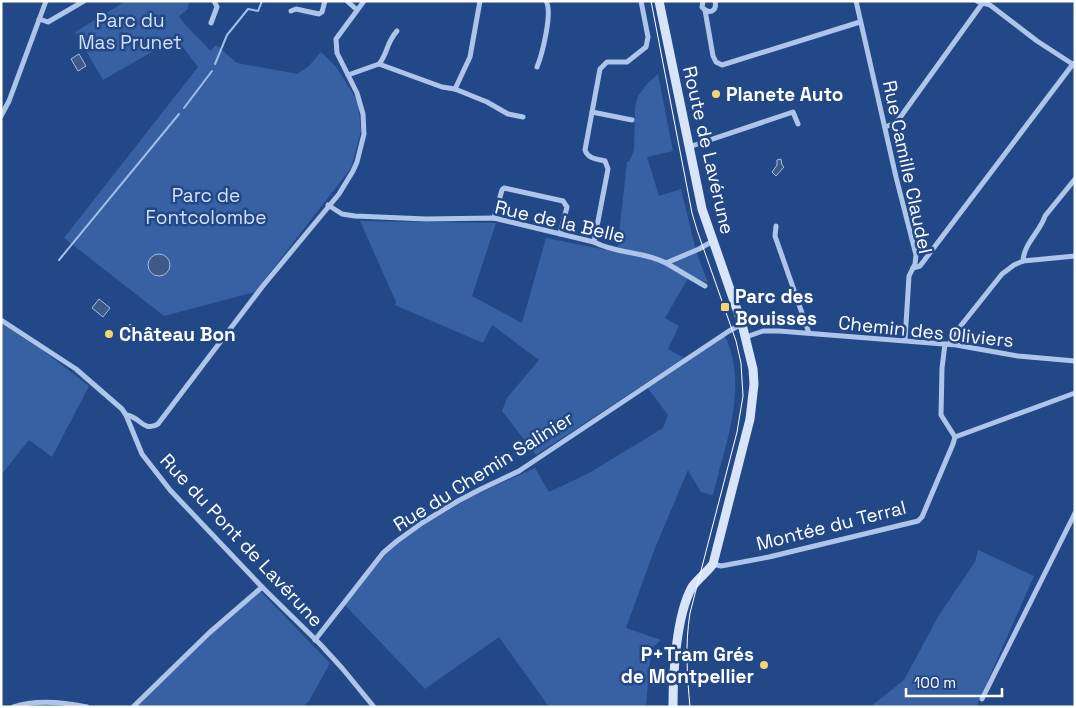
<svg xmlns="http://www.w3.org/2000/svg" width="1076" height="708" font-family="'Space Grotesk',sans-serif">
<style>
.green{fill:#3761a3}
.water{fill:#3f5a87;stroke:#a1beea}
.lines{fill:none;stroke-linecap:round;stroke-linejoin:round}
.stream{stroke:#a1beea;stroke-width:2}
.street{stroke:#adc5e9;stroke-width:5}
.secondary{stroke:#d8e4f7;stroke-width:9}
.tram{stroke:#fff;stroke-width:1}
.poi-dot{fill:#f5d670;stroke:#234887;stroke-width:2}
.labels{text-anchor:middle;stroke-width:5;stroke-linejoin:round;paint-order:stroke}
.park-label{font-size:19px;fill:#d1e0f7;stroke:#234887}
.poi-label{font-size:19px;font-weight:bold;fill:#fff;stroke:#234887;text-anchor:start}
.street-label{font-size:19px;fill:#fff;stroke:#234887}
</style>
<rect width="100%" height="100%" fill="#234887"/>
<!-- green -->
<g class="green">
<path d="M126 1H189L188 9 179 16C187 30 201 38 210 51L216 45 237 63 297 74 309 66 321 52 337 68 358 102 361 131 351 168 255 292 164 316 64 238 198 67 176 38 103 80 75 32Z"/>
<path d="M658 74 673 151 647 157 659 196 681 189 696 251 708 283 690 275 665 318 679 326 668 349 684 358 536 455 502 411 507 398 539 360 492 325 483 343 395 305 396 302 360 221 496 223 472 296 522 323 546 238 617 252 627 162H629L634 150 635 107 638 96 647 84Z"/>
<path d="M1 323 45 352 89 386 52 457 29 440 1 475Z"/>
<path d="M725 336C749 386 725 445 713 495L701 492 688 470 655 548 626 628 661 640 651 649 646 707H549L499 637 425 689 345 605 385 555 409 534 472 496 535 468 549 492 589 473 663 428 668 415 647 387Z"/>
<path d="M978 550 1034 576 976 707H870L904 680 939 615 975 562Z"/>
<path d="M260 591 330 663 309 701 303 707H135L196 646Z"/>
</g>
<!-- water -->
<g class="water">
<path d="M79 54 86 66 78 71 71 59Z"/>
<path d="M781 159 782 165 784 167 776 176 772 172 777 165V160Z"/>
<circle cx="159" cy="265" r="11"/>
<path d="M99 299 110 308 103 317 92 308Z"/>
<path d="M130 324 142 333 134 342 123 333Z"/>
</g>
<g class="lines">
<!-- stream -->
<g class="stream">
<path d="M215 64 227 35 248 9 258 11 262 1"/>
<path d="M184 108 212 71"/>
<path d="M59 260 179 114"/>
</g>
<!-- street -->
<g class="street">
<path d="M347 1 357 10"/>
<path d="M703 1 702 7 705 10 713 56 716 62 722 65 860 22"/>
<path d="M856 1 896 177 916 255 915 264 909 276 905 340"/>
<path d="M977 1 990 5 1037 41 1074 65"/>
<path d="M705 10C712 14 717 9 715 1"/>
<path d="M291 11 296 9 319 14 322 12 325 1"/>
<path d="M39 19 48 22 84 1"/>
<path d="M211 23 217 7 214 1"/>
<path d="M379 64C388 53 386 43 397 31"/>
<path d="M537 67C542 55 553 12 546 1"/>
<path d="M348 75 379 64 442 87 455 89 487 102 508 114 523 117"/>
<path d="M455 89 470 57 480 1"/>
<path d="M592 112 632 120"/>
<path d="M1 116 9 101 46 1"/>
<path d="M885 127 893 124 899 119 984 1"/>
<path d="M689 147 793 112 798 124"/>
<path d="M328 205 342 214 355 216 426 219 494 218 594 242C616 254 643 251 666 263L699 249 713 241"/>
<path d="M494 218 502 190 504 188 563 201 567 207 560 234"/>
<path d="M776 226 775 236 809 333"/>
<path d="M594 242 608 169 605 161C597 159 588 159 585 150L600 69 607 62H627L646 47 648 37 641 1"/>
<path d="M1023 261 1075 256"/>
<path d="M666 263 705 286"/>
<path d="M913 268 920 266 1073 64"/>
<path d="M1 320 76 369 122 409 126 415 142 454 170 490 262 587 320 644 342 668 374 707"/>
<path d="M746 337 763 331H779L956 345 1018 356 1075 361"/>
<path d="M945 344 942 368 941 415 955 437"/>
<path d="M950 344 951 338 1002 274 1014 265 1023 261C1024 243 1040 232 1045 216L1075 179"/>
<path d="M126 415C140 416 143 433 158 424L262 287 339 194 353 171 357 162 364 134 363 114 357 93 337 53 336 39 364 1"/>
<path d="M955 437 1075 393"/>
<path d="M713 564 721 566 769 557 918 521 922 517 953 444 955 437"/>
<path d="M315 640 383 553 397 541 422 523 458 501 479 490 519 471 729 331 742 324"/>
<path d="M982 699 1075 513"/>
<path d="M13 707C37 699 63 702 87 707"/>
<path d="M133 707 209 633 262 587"/>
</g>
<!-- secondary -->
<path class="secondary" d="M659 1 702 209 742 324 753 369 754 384 750 419 713 564C707 572 698 579 692 587 676 616 673 674 673 707"/>
<!-- tram -->
<path class="tram" d="M651 1 692 213 697 230 736 341 741 363 743 396 737 432 690 613C685 644 687 675 690 707"/>
</g>
<!-- markers -->
<g class="poi-dot">
<circle cx="716" cy="94" r="5"/>
<rect x="720" y="302" width="10" height="10" rx="2.5"/>
<circle cx="109" cy="334" r="5"/>
<circle cx="764" cy="665" r="5"/>
</g>
<g class="labels">
<!-- park labels -->
<g class="park-label">
<text x="130" y="27">Parc du<tspan x="130" dy="22">Mas Prunet</tspan></text>
<text x="206" y="202">Parc de<tspan x="206" dy="22">Fontcolombe</tspan></text>
</g>
<!-- poi labels -->
<g class="poi-label">
<text x="726" y="101">Planete Auto</text>
<text x="735" y="303">Parc des<tspan x="735" dy="22">Bouisses</tspan></text>
<text x="119" y="341">Château Bon</text>
<text x="754" y="661" text-anchor="end">P+Tram Grés<tspan x="754" dy="22">de Montpellier</tspan></text>
</g>
<!-- street labels -->
<g class="street-label">
<text transform="translate(709 150) rotate(77)" y="7">Route de Lavérune</text>
<text transform="translate(908 167) rotate(78)" y="7">Rue Camille Claudel</text>
<text transform="translate(560 221) rotate(13)" y="7">Rue de la Belle</text>
<text transform="translate(926 331) rotate(6)" y="7">Chemin des Oliviers</text>
<text transform="translate(483 471) rotate(-32)" y="7">Rue du Chemin Salinier</text>
<text transform="translate(831 525) rotate(-14)" y="7">Montée du Terral</text>
<text transform="translate(242 540) rotate(47)" y="7">Rue du Pont de Lavérune</text>
</g>
</g>
<!-- border -->
<rect width="1076" height="708" fill="none" stroke="#ffffff" stroke-width="5"/>
<!-- scale -->
<path d="M906 688v8h96v-8" fill="none" stroke="#ffffff" stroke-width="2.5"/>
<text x="914" y="688" font-size="15" fill="#ffffff" stroke="#234887" stroke-width="4" paint-order="stroke">100 m</text>
</svg>
